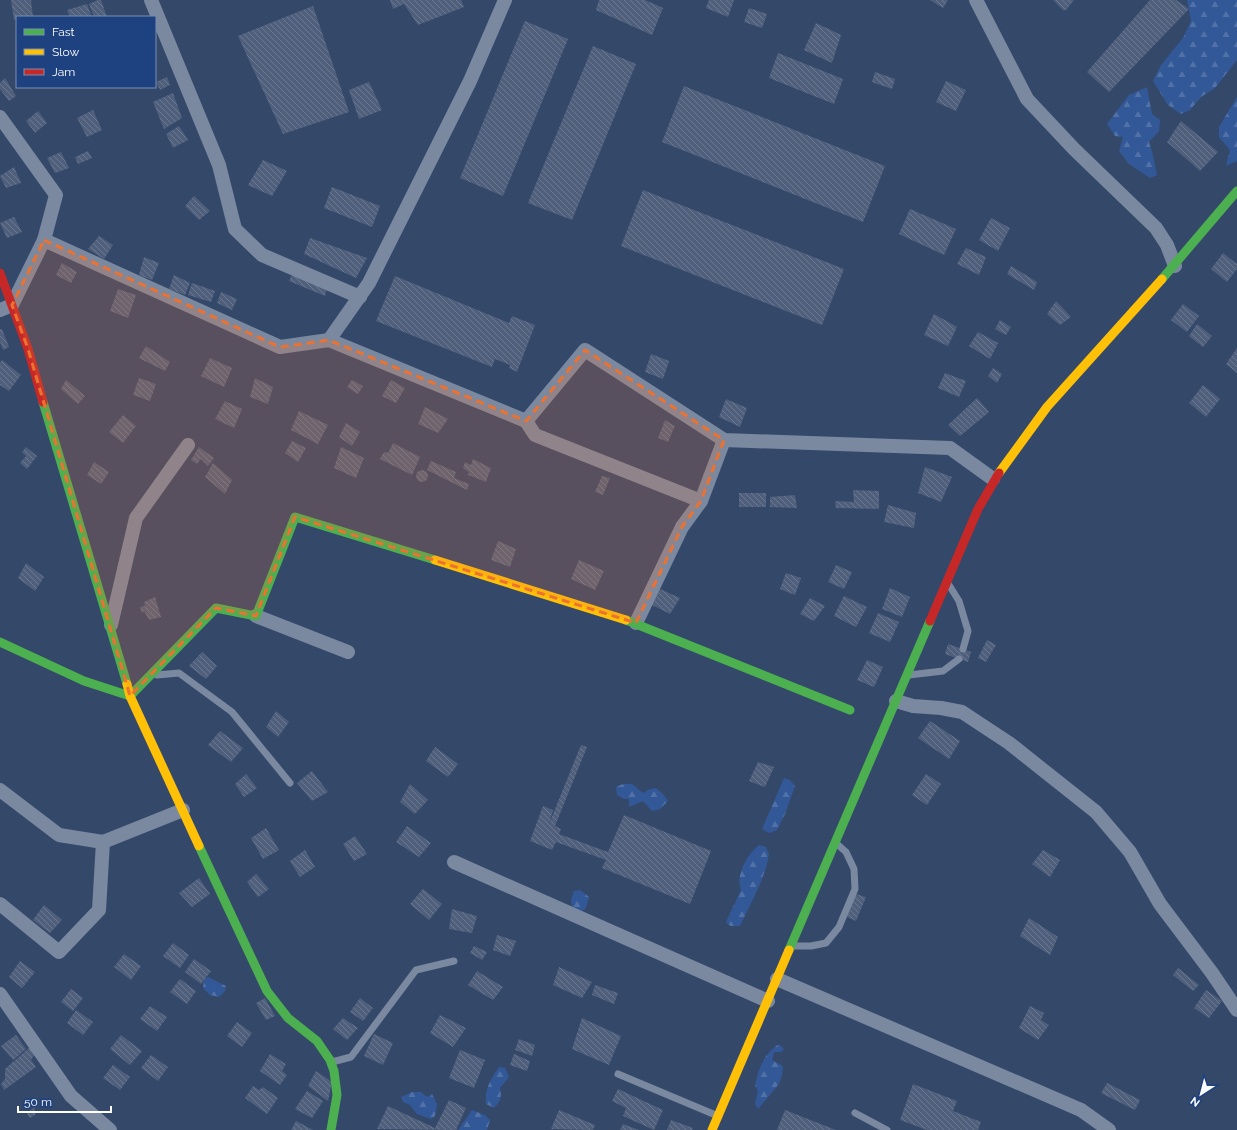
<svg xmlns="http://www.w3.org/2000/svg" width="1237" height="1130" font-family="Raleway,sans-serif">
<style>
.forest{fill:url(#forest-firs)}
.building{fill:url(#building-back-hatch)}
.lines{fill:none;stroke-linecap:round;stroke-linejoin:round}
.lane{stroke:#7a89a0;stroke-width:7}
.street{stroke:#7a89a0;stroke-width:14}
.fast{stroke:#4caf50;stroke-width:9}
.slow{stroke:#ffc107;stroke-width:9}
.jam{stroke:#c62828;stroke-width:9}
.marked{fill:#eb7230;fill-opacity:0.2;stroke:#eb7230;stroke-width:3;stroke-dasharray:8 5;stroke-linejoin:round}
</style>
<defs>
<pattern id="forest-firs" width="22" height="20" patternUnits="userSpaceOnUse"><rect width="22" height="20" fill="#325898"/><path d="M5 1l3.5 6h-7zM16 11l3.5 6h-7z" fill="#5171a7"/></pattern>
<pattern id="building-back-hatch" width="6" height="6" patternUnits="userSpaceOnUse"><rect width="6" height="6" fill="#50607c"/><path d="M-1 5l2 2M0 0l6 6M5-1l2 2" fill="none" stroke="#6a7890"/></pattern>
</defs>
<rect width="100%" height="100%" fill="#34486a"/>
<!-- forest -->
<g class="forest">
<path d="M1187 0H1237V60L1215 88 1201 97 1190 110 1181 114 1168 105 1153 81 1161 65 1183 38 1191 21Z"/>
<path d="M1147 87 1152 114 1160 120 1159 131 1149 142 1152 151 1157 175 1150 178 1129 164 1119 151 1123 137 1115 136 1107 124 1129 95Z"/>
<path d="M1237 97V161L1226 166 1230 150 1219 137V127Z"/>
<path d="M784 778 790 780 795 786 785 814 777 830 769 833 762 829Z"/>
<path d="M623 784H632L643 793 650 789 656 788 663 794 668 801 660 809 652 811 643 801 629 807V799H624L617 795 616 787Z"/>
<path d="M759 845 766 847 769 854C765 879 751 902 740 926H730L726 922 741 890C735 875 747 855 759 845Z"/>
<path d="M580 890 589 897 586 908 582 911 572 907 571 900 574 891Z"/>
<path d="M208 977 226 986 225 991 219 997 210 995 203 988 204 980Z"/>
<path d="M779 1044 784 1049 781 1052H774L772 1060 783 1066 782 1075 779 1084 758 1109 755 1104 758 1090 755 1086C758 1068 764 1054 779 1044Z"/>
<path d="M499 1067 505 1068 509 1077 500 1088C502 1097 501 1101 494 1108L486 1104C484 1089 491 1079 499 1067Z"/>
<path d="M412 1092H421L427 1097 432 1094 437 1104 435 1116 431 1119 417 1114 410 1105 403 1102 401 1097Z"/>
<path d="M472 1110 485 1115 490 1120 487 1130H458Z"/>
</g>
<!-- building -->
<g class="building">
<path d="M11 0H31L33 17H17V19L14 20Z"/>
<path d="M98 0H101L107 17H94L89 4Z"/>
<path d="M390 0H461L464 7 418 25 404 4 393 9Z"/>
<path d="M599 0H645L663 8 652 35 596 10Z"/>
<path d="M709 0H734L728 17 706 8Z"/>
<path d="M930 0H948L943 8Z"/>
<path d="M1053 0H1074L1066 10H1063Z"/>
<path d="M1150 0H1176L1189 9 1109 92 1087 72Z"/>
<path d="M87 4 92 17H70L67 10Z"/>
<path d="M313 6 349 112 283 134 238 36Z"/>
<path d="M749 8 767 14 762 28 744 22Z"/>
<path d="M525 21 568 39 503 196 460 178Z"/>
<path d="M816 23 841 35 832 63 804 50Z"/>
<path d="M593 46 636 64 572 220 528 203Z"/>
<path d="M778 53 843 79 834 104 769 78Z"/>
<path d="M875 72 895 79 892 89 872 82Z"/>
<path d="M167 77 170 85 160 90 156 82Z"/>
<path d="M5 78 16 96 9 101 0 89V83Z"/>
<path d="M946 81 966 90 956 111 936 102Z"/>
<path d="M369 82 382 110 359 119 349 90Z"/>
<path d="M684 86 885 166 863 222 662 142Z"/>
<path d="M173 93 182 118 164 129 153 102Z"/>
<path d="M93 110 102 130 87 137 77 118Z"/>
<path d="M38 111 47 123 35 133 26 121Z"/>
<path d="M1181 121 1218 152 1200 171 1167 142Z"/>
<path d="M179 126 188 140 173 148 166 134Z"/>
<path d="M88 151 92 158 78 164 75 157Z"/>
<path d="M61 152 69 168 55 173 47 158Z"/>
<path d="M263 160 287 171 272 196 248 185Z"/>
<path d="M14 167 21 183 6 188 0 176Z"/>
<path d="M332 187 380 206 372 227 324 208Z"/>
<path d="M643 190 844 269 822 325 621 246Z"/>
<path d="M194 196 210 211 199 220 185 206Z"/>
<path d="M910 209 956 229 944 255 899 234Z"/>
<path d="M14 217 22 232 7 238 0 223Z"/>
<path d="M991 218 1010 228 998 251 979 240Z"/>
<path d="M99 236 113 245 104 259 88 249Z"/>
<path d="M310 238 367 258 356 278 304 254Z"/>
<path d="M966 248 986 257 979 275 957 264Z"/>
<path d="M1223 253 1237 264V269L1227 282 1211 269Z"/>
<path d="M144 257 159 263 152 280 139 275Z"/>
<path d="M62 263 77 272 71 283 56 275Z"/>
<path d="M1011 266 1037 282 1034 290 1007 274Z"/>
<path d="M292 274 327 288 325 296 289 281Z"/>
<path d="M174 275 190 283 185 295 169 289Z"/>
<path d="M395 276 509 323 512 316 535 325 517 372 509 368 510 365 495 359 492 367 376 321Z"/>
<path d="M192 283 215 291 211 302 188 295Z"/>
<path d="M118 289 136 295 128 318 110 311Z"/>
<path d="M221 292 237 299 232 310 217 303Z"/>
<path d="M1056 301 1071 317 1060 325 1047 314Z"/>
<path d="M1183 304 1199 316 1187 332 1171 320Z"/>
<path d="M934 314 957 327 948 346 924 335Z"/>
<path d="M1000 320 1011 327 1006 335 995 329Z"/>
<path d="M1197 324 1212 336 1203 347 1189 336Z"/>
<path d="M0 329H2L9 347 3 350 0 342Z"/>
<path d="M978 332 998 343 990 359 969 346Z"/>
<path d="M146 346 170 362 165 371 139 358Z"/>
<path d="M1237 348V373L1226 364Z"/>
<path d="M651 354 669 361 663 379 645 372Z"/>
<path d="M210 358 232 368 224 387 201 376Z"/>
<path d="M2 360 21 375 9 391 0 385V363Z"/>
<path d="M993 368 1002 374 997 383 988 376Z"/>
<path d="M945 373 966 381 959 397 938 388Z"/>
<path d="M139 378 156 384 150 401 133 395Z"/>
<path d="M255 378 273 387 268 404 250 397Z"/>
<path d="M66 380 85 396 78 404 61 389Z"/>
<path d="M352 380 363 386 358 394 347 387Z"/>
<path d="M391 380 405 388 396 403 382 396Z"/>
<path d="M1203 385 1220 399 1206 417 1189 403Z"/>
<path d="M977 398 989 412 960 436 948 425Z"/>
<path d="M726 399 747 408 740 427 719 417Z"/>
<path d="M225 401 242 409 234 428 215 419Z"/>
<path d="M425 407 448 419 438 433 418 424Z"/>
<path d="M299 411 328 425 318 444 291 430Z"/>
<path d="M123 415 136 426 123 443 109 432Z"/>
<path d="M665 420 675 426 668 442 658 438Z"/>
<path d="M346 423 360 432 352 446 339 437Z"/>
<path d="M292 441 306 448 298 462 285 453Z"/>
<path d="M393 443 420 457 412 475 380 459 384 452 388 453Z"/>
<path d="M26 447 37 456 27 469 20 463 26 456 22 452Z"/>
<path d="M199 447 214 458 208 466 201 459 197 464 191 460Z"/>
<path d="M341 447 364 458 356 478 334 468Z"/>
<path d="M473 459 491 468 486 482 468 475 469 472 463 468 465 462 471 465Z"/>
<path d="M431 461 456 472 454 478 469 484 467 490 427 470Z"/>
<path d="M94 462 109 472 101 484 87 475Z"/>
<path d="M213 463 232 480 225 494 205 477Z"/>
<path d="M925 467 952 477 941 502 918 493Z"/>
<circle cx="422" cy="476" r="6"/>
<path d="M602 476 610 478 603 495 595 492Z"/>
<path d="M853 490 879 491V509L836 508 835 501 854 502Z"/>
<rect x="739" y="493" width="27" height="14"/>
<path d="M795 495 797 508 770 507V497Z"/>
<path d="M888 505 916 513 914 528 884 522Z"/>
<path d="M498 541 516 549 510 567 491 560Z"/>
<path d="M579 560 604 571 595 590 571 579Z"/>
<path d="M26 563 44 577 35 591 18 578Z"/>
<path d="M836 565 852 572 844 589 828 582Z"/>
<path d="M786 573 801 578 795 595 780 589Z"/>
<path d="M890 588 910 597 902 617 882 609Z"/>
<path d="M660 589 680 598 670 614 652 605Z"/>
<path d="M844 596 867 607 856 627 834 616Z"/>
<path d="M155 597 161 617 149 620 144 611 142 613 140 607 145 606 144 602Z"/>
<path d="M810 598 825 606 814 621 800 614Z"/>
<path d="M878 613 899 622 890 642 869 633Z"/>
<path d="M987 640 996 645 986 662 978 658Z"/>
<path d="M948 644 971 652 968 662 945 654Z"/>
<path d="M202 652 217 666 206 679 189 666Z"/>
<path d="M867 660 883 667 874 687 857 680Z"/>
<path d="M276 711 289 722 278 737 266 727Z"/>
<path d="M930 721 960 741 949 759 918 738Z"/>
<path d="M220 731 243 748 231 762 208 745Z"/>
<path d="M581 745 587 747 555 826 561 829 559 834 608 852 624 815 711 851 690 904 602 868 606 860 556 842 552 850 530 841 543 806 553 810 549 824Z"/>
<path d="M435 747 458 764 448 777 426 761Z"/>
<path d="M758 762 774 767 765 787 749 781Z"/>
<path d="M312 771 328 792 312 801 297 783Z"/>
<path d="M246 774 257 788 244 797 235 784Z"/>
<path d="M926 774 941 784 927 805 912 795Z"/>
<path d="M410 784 428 800 415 814 400 802Z"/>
<path d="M407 826 431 843 419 857 396 842Z"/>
<path d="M266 828 279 850 263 859 251 838Z"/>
<path d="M355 836 367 854 354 861 343 844Z"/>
<path d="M305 850 315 867 300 877 290 861Z"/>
<path d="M1043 850 1060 860 1050 877 1032 864Z"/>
<path d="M256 874 269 889 258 897 247 882Z"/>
<path d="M199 878 210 894 192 907 179 893Z"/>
<path d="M423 889 442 904 429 920 410 904Z"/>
<path d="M856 894 866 897 856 921 847 917Z"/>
<path d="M44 905 62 920 50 933 33 920Z"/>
<path d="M452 909 477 916 472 933 449 929Z"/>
<path d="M1029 918 1058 937 1050 955 1020 936Z"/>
<path d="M497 935 516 941 510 956 493 950Z"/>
<path d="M173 943 189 955 180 968 163 956Z"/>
<path d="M474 946 487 952 482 960 470 953Z"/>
<path d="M124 954 141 966 131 980 114 967Z"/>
<path d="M194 959 211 971 201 984 185 972Z"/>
<path d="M20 961 35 972 22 988 9 977Z"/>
<path d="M559 967 592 982 582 998 553 985Z"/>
<path d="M1178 968 1199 985 1193 991 1173 975Z"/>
<path d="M477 971 503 987 493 1000 468 985Z"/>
<path d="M180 979 196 991 187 1004 170 992Z"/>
<path d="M595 985 618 993 614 1004 592 995Z"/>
<path d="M71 989 83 998 73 1011 61 1002Z"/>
<path d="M1206 990 1222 1001 1209 1018 1194 1008Z"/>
<path d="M265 998 275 1016 266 1020 256 1003Z"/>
<path d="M360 998 373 1008 363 1021 350 1012Z"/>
<path d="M150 1006 167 1017 157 1031 140 1019Z"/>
<path d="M1030 1006 1044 1013 1041 1020 1049 1025 1038 1040 1019 1028Z"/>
<path d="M76 1010 93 1022 83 1035 67 1023Z"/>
<path d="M440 1015 466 1028 453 1047 430 1033Z"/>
<path d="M343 1018 358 1028 347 1040 333 1029Z"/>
<path d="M582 1018 621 1036 609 1065 572 1049Z"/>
<path d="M237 1022 252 1033 242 1047 227 1036Z"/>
<path d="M374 1034 393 1043 383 1065 364 1056Z"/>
<path d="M16 1035 26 1049 13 1060 1 1046Z"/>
<path d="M121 1035 142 1051 130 1065 110 1049Z"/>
<path d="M519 1039 535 1045 532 1056 515 1050Z"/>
<path d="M30 1047 36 1053 31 1060 36 1067 4 1090 1 1084 5 1079V1069Z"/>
<path d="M460 1050 485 1060 474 1088 449 1078Z"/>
<path d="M270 1054 286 1064 282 1071 287 1075 280 1085 260 1071Z"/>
<path d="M514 1054 530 1061 527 1071 510 1065Z"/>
<path d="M151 1055 168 1067 158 1081 141 1068Z"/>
<path d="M113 1065 130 1077 120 1090 103 1078Z"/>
<path d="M316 1071 332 1082 328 1101 308 1086Z"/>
<path d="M1107 1083 1140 1100 1135 1110 1101 1093Z"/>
<path d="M913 1084 957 1101 953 1111 981 1122 978 1130H927L900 1120Z"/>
<path d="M253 1086 259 1090 263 1087 278 1098 267 1114 245 1098Z"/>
<path d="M618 1089 663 1110 654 1130 623 1116 626 1108 612 1101Z"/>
<path d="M307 1091 323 1101 312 1118 295 1109Z"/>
<path d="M449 1100 466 1108 456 1130 377 1129 388 1106 435 1128Z"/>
<path d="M34 1107 36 1114 30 1118 27 1114Z"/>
<path d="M559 1110 595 1125 593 1130 551 1129Z"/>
<path d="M785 1110 836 1130H777Z"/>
<path d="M671 1120 693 1128 692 1130H667Z"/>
<path d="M296 1121 313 1130H291Z"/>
<path d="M623 1124 639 1130H620Z"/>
</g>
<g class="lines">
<!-- lane -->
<g class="lane">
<path d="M949 585 959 601 968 631 963 649"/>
<path d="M157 675 179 673 232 712 290 783"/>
<path d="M909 675 943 671 959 659"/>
<path d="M793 946H811L826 943 839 927 855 889 854 869 846 852 837 844"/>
<path d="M332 1062 351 1057 416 970 454 961"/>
<path d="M618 1074 718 1116"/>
<path d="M855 1113 887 1130"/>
</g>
<!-- street -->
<g class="street">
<path d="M151 0 219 165 235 229 262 255 360 297"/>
<path d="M976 0 1027 99 1074 149 1156 228 1167 245 1175 266"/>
<path d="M0 117 56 195 44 240 12 305 0 310"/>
<path d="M44 240 280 347 329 340 526 421 535 435 701 501"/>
<path d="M329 340 369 283 470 81 505 0"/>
<path d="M526 421 585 350 724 440 950 448 993 479"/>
<path d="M256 616 348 652"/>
<path d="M636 623 682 527 701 501 724 440"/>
<path d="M111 625 136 518 188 445"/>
<path d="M896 701 913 706 941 708 962 712 1009 743 1096 812 1130 852 1160 904 1212 973 1237 1010"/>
<path d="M0 790 59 835 103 842"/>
<path d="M454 862 768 1001"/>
<path d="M0 904 59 952 99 910 103 842 183 810"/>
<path d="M777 979 1081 1110 1109 1130"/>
<path d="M0 994 71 1096 110 1130"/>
</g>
<!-- fast -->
<g class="fast">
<path d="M1162 279 1237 191"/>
<path d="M43 402 127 684"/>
<path d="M626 620 850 710"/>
<path d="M0 642 84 681 130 696 216 608 256 616 295 517 435 560"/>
<path d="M199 846 267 991 288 1018 317 1041 330 1060 334 1071 337 1095 331 1130"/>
<path d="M789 950 930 621"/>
</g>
<!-- slow -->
<g class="slow">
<path d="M999 473 1047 407 1162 279"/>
<path d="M435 560 626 620"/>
<path d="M127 684 130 696 199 846"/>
<path d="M712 1130 789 950"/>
</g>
<!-- jam -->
<g class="jam">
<path d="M0 273 28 349 43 402"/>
<path d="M930 621 978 509 999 473"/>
</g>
</g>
<!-- marked area -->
<path class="marked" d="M44 240 280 347 329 340 526 421 585 350 724 440 701 501 682 527 636 623 295 517 256 616 216 608 130 696 28 349 12 305Z"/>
<!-- legend -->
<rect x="16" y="16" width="140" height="72" fill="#1e4280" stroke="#788eb3"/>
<rect x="24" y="29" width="20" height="6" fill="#4caf50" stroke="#788eb3"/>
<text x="52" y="36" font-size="12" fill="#ffffff">Fast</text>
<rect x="24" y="49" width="20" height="6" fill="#ffc107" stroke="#788eb3"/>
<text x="52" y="56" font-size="12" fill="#ffffff">Slow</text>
<rect x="24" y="69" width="20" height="6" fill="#c62828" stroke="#788eb3"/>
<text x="52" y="76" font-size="12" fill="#ffffff">Jam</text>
<!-- north arrow -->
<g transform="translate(1201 1094) rotate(216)" stroke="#1e4280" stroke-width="3" paint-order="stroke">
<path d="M0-3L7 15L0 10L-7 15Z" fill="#ffffff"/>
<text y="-6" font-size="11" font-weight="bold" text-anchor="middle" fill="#ffffff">N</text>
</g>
<!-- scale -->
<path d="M18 1106v6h93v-6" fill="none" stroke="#ffffff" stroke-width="2"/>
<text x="24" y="1106" font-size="12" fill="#ffffff" stroke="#1e4280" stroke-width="3" paint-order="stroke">50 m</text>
</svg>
